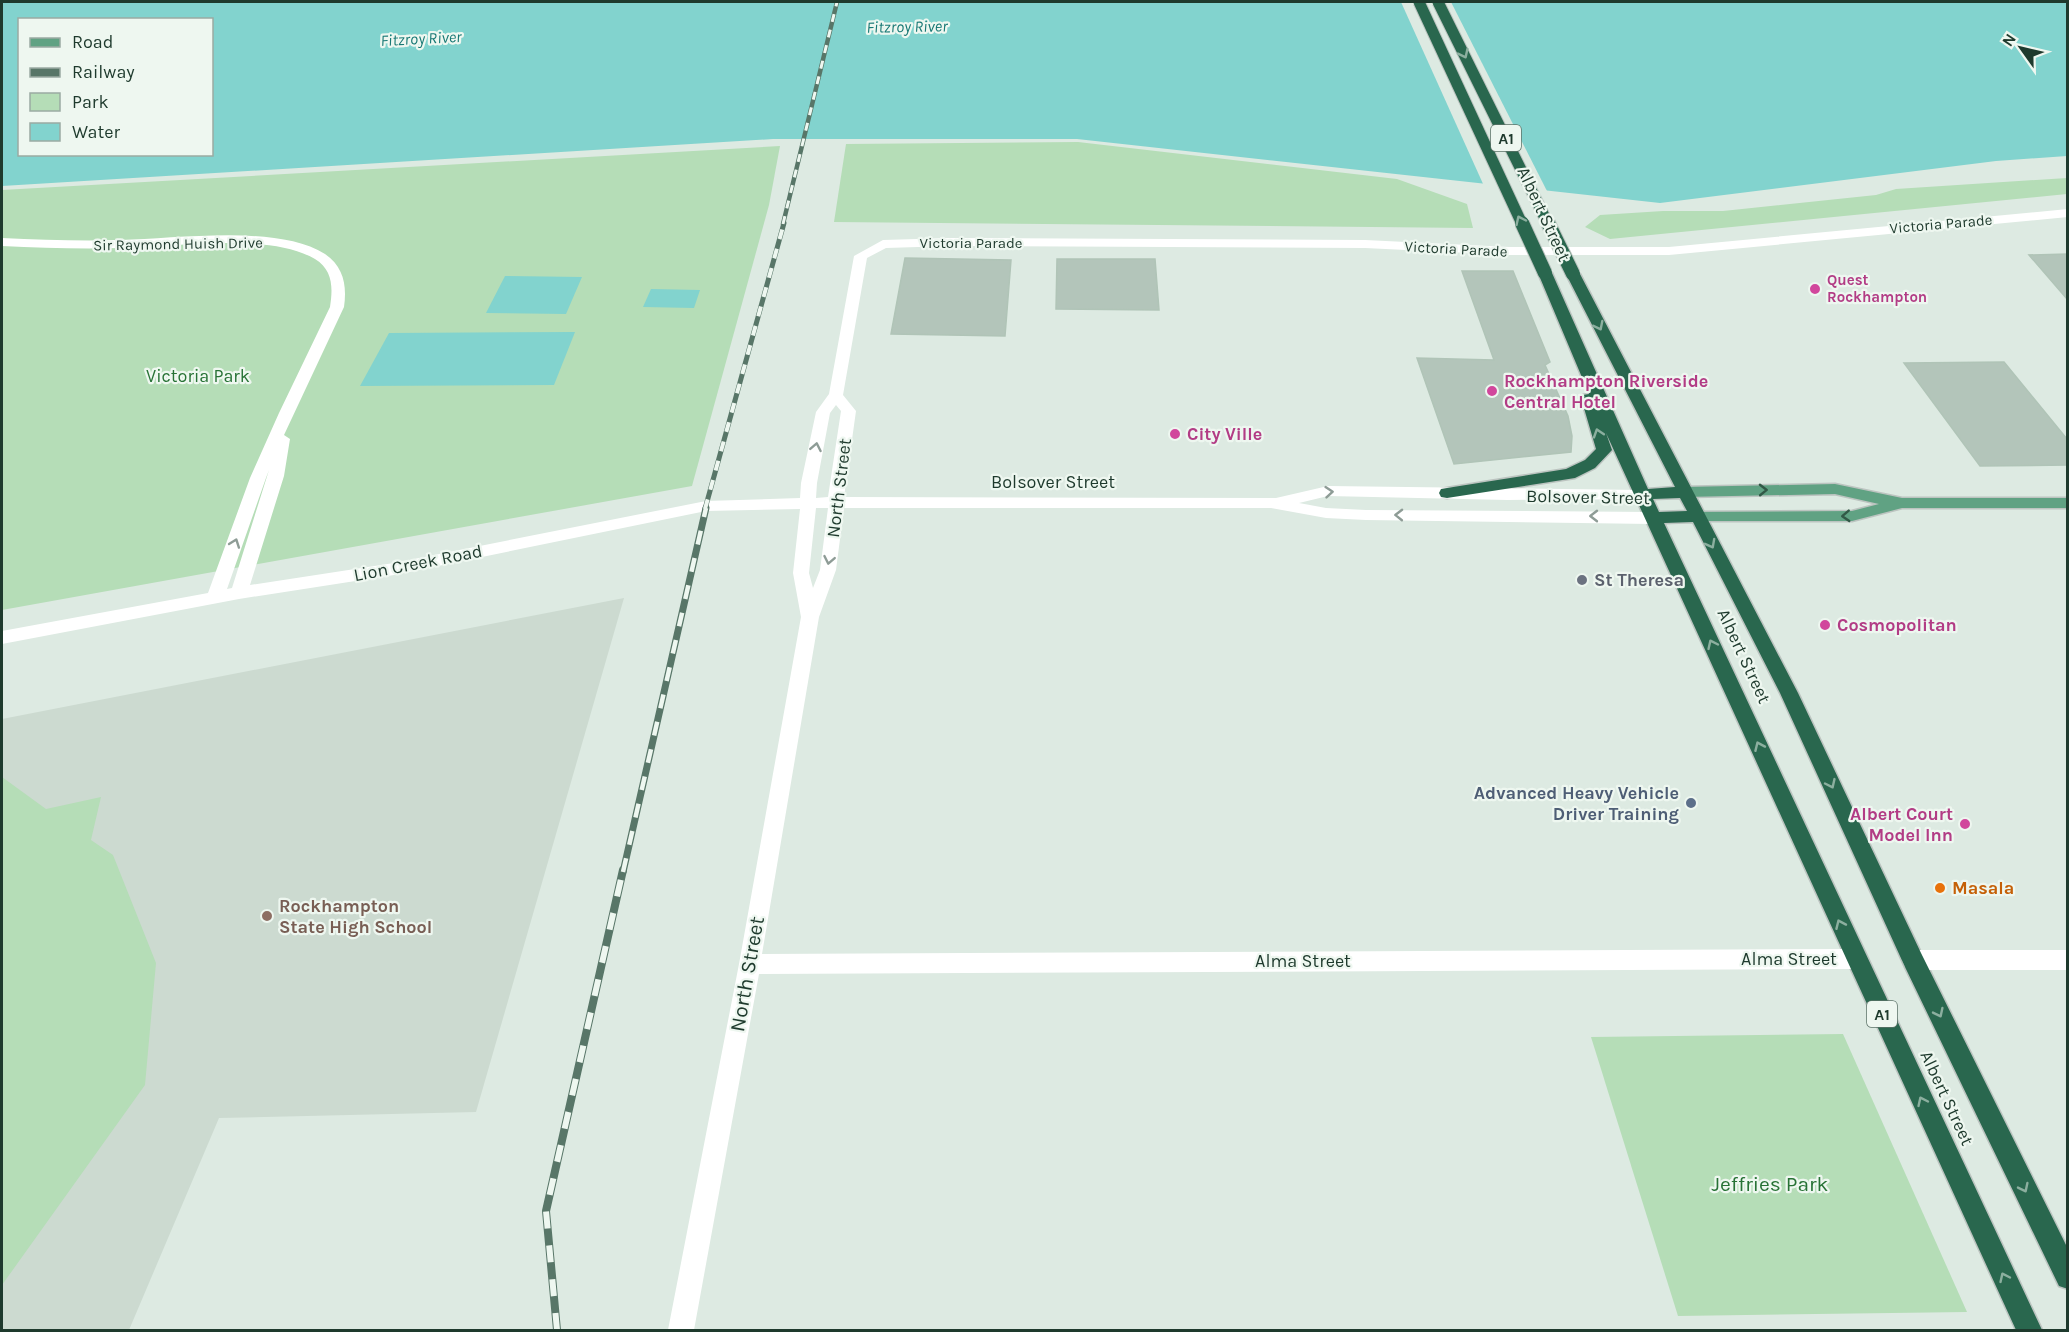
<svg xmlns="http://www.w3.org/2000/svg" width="2069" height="1332" font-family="Karla,sans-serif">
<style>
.built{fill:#ccdad0}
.green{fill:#b5ddb7}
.water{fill:#82d3ce;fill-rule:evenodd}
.pier{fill:#ddeae2}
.building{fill:#b3c5ba;stroke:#b0c4b7;stroke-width:1.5}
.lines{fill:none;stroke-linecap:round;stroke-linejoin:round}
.major-casing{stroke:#bcc4c0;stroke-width:3}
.highway-casing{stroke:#bcc4c0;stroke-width:3}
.minor{fill:#fff;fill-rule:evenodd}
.major{fill:#60a283;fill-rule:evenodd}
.highway{fill:#29674e;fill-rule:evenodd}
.rail-far3-casing{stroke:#587668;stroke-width:4.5}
.rail-far2-casing{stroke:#587668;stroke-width:5}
.rail-far1-casing{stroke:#587668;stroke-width:7}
.rail-casing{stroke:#587668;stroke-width:8}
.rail-far3{stroke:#eef7f0;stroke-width:3;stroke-dasharray:8;stroke-linecap:butt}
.rail-far2{stroke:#eef7f0;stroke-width:4;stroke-dasharray:10;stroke-linecap:butt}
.rail-far1{stroke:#eef7f0;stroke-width:4.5;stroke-dasharray:14;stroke-linecap:butt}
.rail{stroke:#eef7f0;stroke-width:6;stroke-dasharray:17;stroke-linecap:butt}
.highway-bridge-far1-casing{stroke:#bcc4c0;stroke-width:13;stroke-linecap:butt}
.highway-bridge-casing{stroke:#bcc4c0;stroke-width:16;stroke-linecap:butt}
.highway-bridge-far1{stroke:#29674e;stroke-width:11}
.highway-bridge{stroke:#29674e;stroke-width:14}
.oneway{stroke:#8caf9f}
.oneway2{stroke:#8e9c96}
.oneway3{stroke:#325947}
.hotel-dot{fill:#d1479c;stroke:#eef7f0;stroke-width:2}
.worship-dot{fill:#6b7280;stroke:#eef7f0;stroke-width:2}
.service-dot{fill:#5c6f8a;stroke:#eef7f0;stroke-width:2}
.food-dot{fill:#e8710a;stroke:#eef7f0;stroke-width:2}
.education-dot{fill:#8d6e63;stroke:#eef7f0;stroke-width:2}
.labels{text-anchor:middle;stroke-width:4.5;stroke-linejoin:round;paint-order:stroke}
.far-street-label{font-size:15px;fill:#1e3a2d;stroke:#eef7f0}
.far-hotel-label{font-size:15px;font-weight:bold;fill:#b23c85;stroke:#eef7f0;text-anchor:start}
.far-water-label{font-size:16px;font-style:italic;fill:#177874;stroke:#eef7f0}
.shield{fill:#eef7f0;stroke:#5c7368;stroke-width:1.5}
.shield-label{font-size:16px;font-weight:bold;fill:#1e3a2d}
.street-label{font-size:18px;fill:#1e3a2d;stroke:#eef7f0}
.park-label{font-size:18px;fill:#277235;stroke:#eef7f0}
.hotel-label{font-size:18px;font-weight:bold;fill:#b23c85;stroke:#eef7f0;text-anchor:start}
.worship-label{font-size:18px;font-weight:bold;fill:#5b616d;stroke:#eef7f0;text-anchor:start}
.service-label{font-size:18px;font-weight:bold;fill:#4e5e75;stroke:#eef7f0;text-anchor:end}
.food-label{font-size:18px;font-weight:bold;fill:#c56008;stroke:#eef7f0;text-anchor:start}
.education-label{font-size:18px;font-weight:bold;fill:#785e54;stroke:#eef7f0;text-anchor:start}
.near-street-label{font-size:21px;fill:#1e3a2d;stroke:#eef7f0}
.near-park-label{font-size:21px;fill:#277235;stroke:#eef7f0}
</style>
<rect width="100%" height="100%" fill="#ddeae2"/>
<!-- built -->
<path class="built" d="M624 598 476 1112 219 1118 129 1330H2V719Z"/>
<!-- green -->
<g class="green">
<path d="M1078 142 1397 179 1467 204 1473 228 834 222 846 144Z"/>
<path d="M780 146 769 205 692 486 2 610V190Z"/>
<path d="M2067 178V194L1610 239 1585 227 1600 215 1663 211H1723L1876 195 1896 189Z"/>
<path d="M2 777 46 809 101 797 91 840 113 855 156 963 145 1085 2 1285Z"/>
<path d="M1843 1034 1967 1312 1678 1316 1591 1037Z"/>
</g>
<!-- water -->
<g class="water">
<path d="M2 2H2067V156L1996 161 1660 203 1077 139H773L2 186ZM20 20H212V154H20Z"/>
<path d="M505 276 582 277 566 314 486 313Z"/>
<path d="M651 289 700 290 694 308 643 307Z"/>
<path d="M575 332 554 385 360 386 389 333Z"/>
</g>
<!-- pier -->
<path class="pier" d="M1401 2H1451L1548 193 1484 186Z"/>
<!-- building -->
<g class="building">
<path d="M2067 254V299L2029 255Z"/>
<path d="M905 258 1011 260 1005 336 891 334Z"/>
<path d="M1057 259H1155L1159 310 1056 309Z"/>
<path d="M1462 271H1513L1550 362 1545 365 1568 416 1572 436 1571 452 1454 464 1417 358 1494 360Z"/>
<path d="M2004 362 2067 439V465L1980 466 1904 363Z"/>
</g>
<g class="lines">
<!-- major casing -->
<g class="major-casing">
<path id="major" d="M1835 484 1902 498H2068V508H1902L1852 521H1696L1690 520 1688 516 1690 512 1852 511 1879 504 1835 494 1684 497 1678 496 1676 492 1678 488 1684 487Z"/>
</g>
<!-- highway casing -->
<g class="highway-casing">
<path id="highway" d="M1545 269 1552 273 1648 489 1675 487 1566 274 1573 270 1580 274 1798 693 1921 953 2068 1249V1289L2059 1286 1905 967 1780 693 1693 522 1664 523 2042 1330H2016L1606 433 1612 450 1595 468 1575 478 1447 498 1441 497 1439 493 1441 489 1447 488 1566 469 1585 460 1596 449 1581 398 1583 395 1589 394 1538 273ZM1680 498 1687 511 1659 512 1653 499Z"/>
</g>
<!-- minor -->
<g class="minor">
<path d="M2068 209V217L1669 255H1509L1365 248 950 246 886 248 867 258 843 395 856 411 844 497 1276 498 1328 486 1641 490 1647 491 1649 495 1647 499 1508 500 1328 496 1299 503 1326 508 1366 510 1652 512 1658 514 1660 518 1658 522 1652 524 1366 520 1326 518 1271 508H844L836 570 819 617 762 954 1856 949 1864 952 1867 959 1864 966 1856 969 759 974 694 1330H668L739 964 801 617 793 573 800 509 706 511 394 575 239 599 2 644V631L208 593 250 478 279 413 330 307C333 288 333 270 315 259 268 232 174 247 121 248 81 249 42 248 2 246V238C42 240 82 241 121 240 178 239 277 224 325 254 344 267 347 286 344 307L284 435 290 439 284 476 250 585 394 563 706 501 800 498 801 483 816 412 829 394 854 256 883 240 950 238 1365 240 1509 247H1669ZM836 405 841 411 828 497 816 498 817 483 830 413ZM269 470 232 588 227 589 266 478ZM816 508H828L820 570 813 588 809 573Z"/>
<path d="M1913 950H2068V970H1913L1905 967 1902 960 1905 953Z"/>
</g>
<!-- major -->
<use href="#major" class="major"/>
<!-- highway -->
<use href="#highway" class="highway"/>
<!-- rail-far3 casing -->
<g class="rail-far3-casing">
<path id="rail-far3" d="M783 224 837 2"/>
</g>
<!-- rail-far2 casing -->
<g class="rail-far2-casing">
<path id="rail-far2" d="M705 509 784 223"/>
</g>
<!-- rail-far1 casing -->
<g class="rail-far1-casing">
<path id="rail-far1" d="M623 872 706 508"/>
</g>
<!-- rail casing -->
<g class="rail-casing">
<path id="rail" d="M557 1330 546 1211 623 870"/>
</g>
<!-- rail-far3 -->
<use href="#rail-far3" class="rail-far3"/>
<!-- rail-far2 -->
<use href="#rail-far2" class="rail-far2"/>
<!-- rail-far1 -->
<use href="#rail-far1" class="rail-far1"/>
<!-- rail -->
<use href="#rail" class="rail"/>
<!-- highway-bridge-far1 casing -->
<g class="highway-bridge-far1-casing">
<g id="highway-bridge-far1">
<path d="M1419 2 1522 224"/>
<path d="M1438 2 1548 224"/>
</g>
</g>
<!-- highway-bridge casing -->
<g class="highway-bridge-casing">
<g id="highway-bridge">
<path d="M1522 223 1545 273"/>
<path d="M1548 223 1573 274"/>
</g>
</g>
<!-- highway-bridge-far1 -->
<use href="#highway-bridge-far1" class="highway-bridge-far1"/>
<!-- highway-bridge -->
<use href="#highway-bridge" class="highway-bridge"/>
</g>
<!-- one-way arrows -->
<defs><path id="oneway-chevron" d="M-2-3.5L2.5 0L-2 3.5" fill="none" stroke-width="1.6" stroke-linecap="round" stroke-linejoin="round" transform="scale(1.5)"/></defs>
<g class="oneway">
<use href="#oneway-chevron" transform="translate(1464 54) rotate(64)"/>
<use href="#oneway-chevron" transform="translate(1520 220) rotate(-115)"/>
<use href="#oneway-chevron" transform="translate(1599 326) rotate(63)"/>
<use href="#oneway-chevron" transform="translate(1598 433) rotate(-108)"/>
<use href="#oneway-chevron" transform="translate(1711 544) rotate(62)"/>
<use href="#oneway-chevron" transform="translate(1712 644) rotate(-115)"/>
<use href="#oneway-chevron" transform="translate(1759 746) rotate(-114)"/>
<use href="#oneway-chevron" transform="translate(1831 784) rotate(65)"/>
<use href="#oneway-chevron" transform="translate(1840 924) rotate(-114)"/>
<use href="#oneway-chevron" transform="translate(1939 1013) rotate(64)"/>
<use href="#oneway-chevron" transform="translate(1922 1101) rotate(-115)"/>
<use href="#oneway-chevron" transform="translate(2024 1188) rotate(64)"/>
<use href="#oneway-chevron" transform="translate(2004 1277) rotate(-115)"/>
</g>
<g class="oneway2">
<use href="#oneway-chevron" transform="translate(816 447) rotate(-79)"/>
<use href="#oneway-chevron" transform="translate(1329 492) rotate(-5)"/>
<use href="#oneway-chevron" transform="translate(1399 515) rotate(-179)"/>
<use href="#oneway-chevron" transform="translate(1594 516) rotate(-180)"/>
<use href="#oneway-chevron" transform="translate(235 543) rotate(-70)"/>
<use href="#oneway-chevron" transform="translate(829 560) rotate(101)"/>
</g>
<g class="oneway3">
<use href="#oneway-chevron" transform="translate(1763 490) rotate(-1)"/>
<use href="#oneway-chevron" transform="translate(1846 516) rotate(177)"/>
</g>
<!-- markers -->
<g class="hotel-dot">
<circle cx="1815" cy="289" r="6"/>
<circle cx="1492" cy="391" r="6"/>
<circle cx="1175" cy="434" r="6"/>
<circle cx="1825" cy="625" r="6"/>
<circle cx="1965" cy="824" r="6"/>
</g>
<circle class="worship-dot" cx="1582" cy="580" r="6"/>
<circle class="service-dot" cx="1691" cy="803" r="6"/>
<circle class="food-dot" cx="1940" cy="888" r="6"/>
<circle class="education-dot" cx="267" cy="916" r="6"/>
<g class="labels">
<!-- far-street labels -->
<g class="far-street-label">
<text transform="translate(1941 224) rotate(-5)" y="5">Victoria Parade</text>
<text x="971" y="248">Victoria Parade</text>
<text transform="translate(178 244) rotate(-1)" y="5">Sir Raymond Huish Drive</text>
<text transform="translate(1456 249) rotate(3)" y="5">Victoria Parade</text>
</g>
<!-- far-hotel labels -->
<g class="far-hotel-label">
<text x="1827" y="285">Quest<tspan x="1827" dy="17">Rockhampton</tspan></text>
</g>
<!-- far-water labels -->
<g class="far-water-label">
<text transform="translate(907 26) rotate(-1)" y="6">Fitzroy River</text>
<text transform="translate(421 38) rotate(-3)" y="6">Fitzroy River</text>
</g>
<!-- shield labels -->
<g class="shield">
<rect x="1491" y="125" width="30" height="26" rx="4.5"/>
<rect x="1867" y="1001" width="30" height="26" rx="4.5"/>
</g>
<g class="shield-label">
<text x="1506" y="144">A1</text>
<text x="1882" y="1020">A1</text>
</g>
<!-- street labels -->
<g class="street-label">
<text transform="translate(1544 214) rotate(65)" y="6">Albert Street</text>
<text x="1053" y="488">Bolsover Street</text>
<text transform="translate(839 488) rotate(-83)" y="6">North Street</text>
<text transform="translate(1588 497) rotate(1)" y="6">Bolsover Street</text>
<text transform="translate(418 563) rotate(-11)" y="6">Lion Creek Road</text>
<text transform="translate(1744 656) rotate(65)" y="6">Albert Street</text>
<text x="1789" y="965">Alma Street</text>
<text x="1303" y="967">Alma Street</text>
<text transform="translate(1947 1098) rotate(65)" y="6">Albert Street</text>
</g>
<!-- park labels -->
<g class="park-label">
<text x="198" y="382">Victoria Park</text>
</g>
<!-- hotel labels -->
<g class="hotel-label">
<text x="1504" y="387">Rockhampton Riverside<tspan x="1504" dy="21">Central Hotel</tspan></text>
<text x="1187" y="440">City Ville</text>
<text x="1837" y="631">Cosmopolitan</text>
<text x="1953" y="820" text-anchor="end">Albert Court<tspan x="1953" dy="21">Model Inn</tspan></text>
</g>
<!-- worship labels -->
<g class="worship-label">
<text x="1594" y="586">St Theresa</text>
</g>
<!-- service labels -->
<g class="service-label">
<text x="1679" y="799">Advanced Heavy Vehicle<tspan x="1679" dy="21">Driver Training</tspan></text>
</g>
<!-- food labels -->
<g class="food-label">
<text x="1952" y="894">Masala</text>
</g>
<!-- education labels -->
<g class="education-label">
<text x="279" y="912">Rockhampton<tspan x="279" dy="21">State High School</tspan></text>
</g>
<!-- near-street labels -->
<g class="near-street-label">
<text transform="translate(747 974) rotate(-80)" y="7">North Street</text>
</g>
<!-- near-park labels -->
<g class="near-park-label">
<text x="1770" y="1191">Jeffries Park</text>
</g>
</g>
<!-- border -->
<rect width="2069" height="1332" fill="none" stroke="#1e3a2d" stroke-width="6"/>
<!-- legend -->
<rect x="18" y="18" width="195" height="138" fill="#eef7f0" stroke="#9baba2" stroke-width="1.5"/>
<rect x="30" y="38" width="30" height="9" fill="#60a283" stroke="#9baba2" stroke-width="1.5"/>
<text x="72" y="48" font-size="18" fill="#1e3a2d">Road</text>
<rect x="30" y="68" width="30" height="9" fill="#587668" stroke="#9baba2" stroke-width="1.5"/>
<text x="72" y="78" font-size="18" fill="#1e3a2d">Railway</text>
<rect x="30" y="93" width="30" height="18" fill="#b5ddb7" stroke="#9baba2" stroke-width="1.5"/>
<text x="72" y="108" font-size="18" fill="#1e3a2d">Park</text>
<rect x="30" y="123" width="30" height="18" fill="#82d3ce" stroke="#9baba2" stroke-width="1.5"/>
<text x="72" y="138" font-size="18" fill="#1e3a2d">Water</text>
<!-- north arrow -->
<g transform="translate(2021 48) rotate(304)" stroke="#eef7f0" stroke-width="4.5" paint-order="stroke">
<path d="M0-4.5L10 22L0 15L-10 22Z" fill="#1e3a2d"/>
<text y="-9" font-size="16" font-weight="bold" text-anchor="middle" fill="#1e3a2d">N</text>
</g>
</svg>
